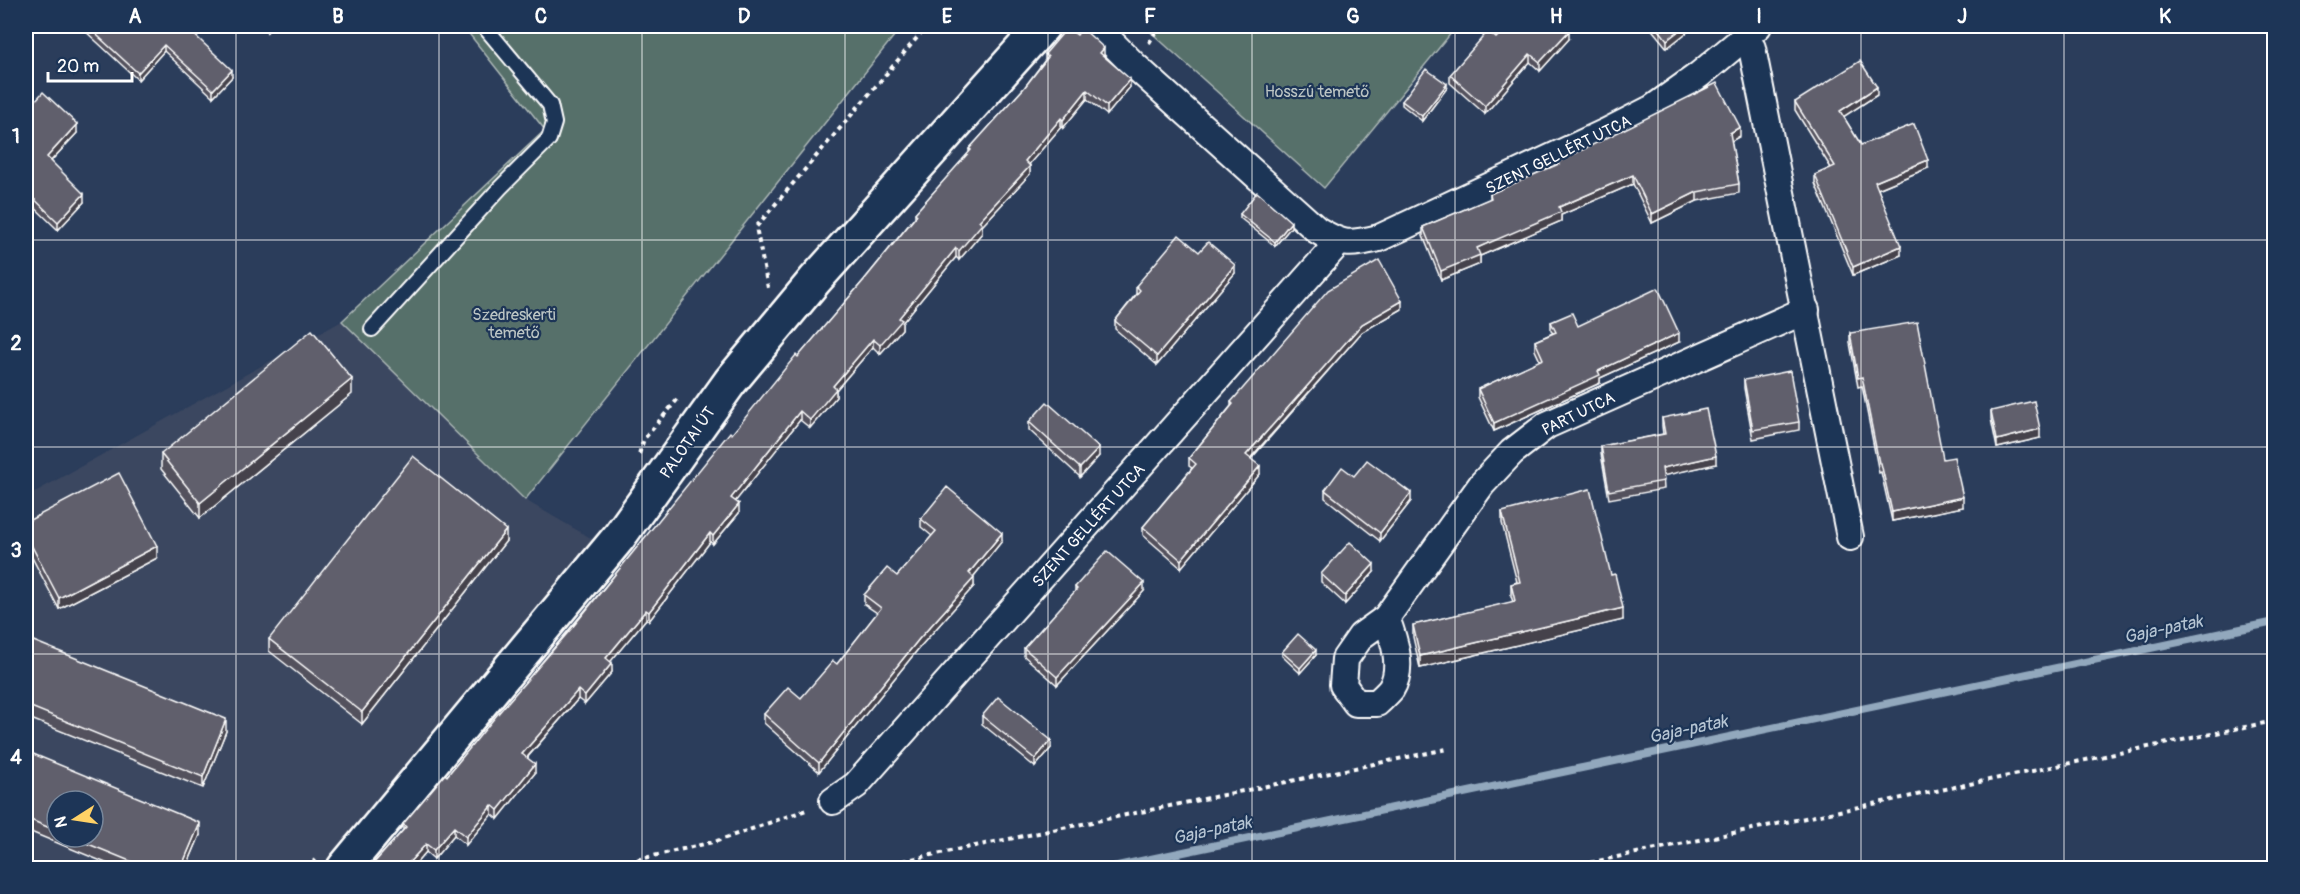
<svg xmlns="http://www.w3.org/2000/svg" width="2300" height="894" font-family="Pangolin,sans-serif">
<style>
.built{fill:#3b4760;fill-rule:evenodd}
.green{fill:#576f6b;stroke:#abb7b5;stroke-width:1.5}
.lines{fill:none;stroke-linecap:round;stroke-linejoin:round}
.stream{stroke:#92a8bd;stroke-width:8}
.lane-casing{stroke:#fff;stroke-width:18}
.street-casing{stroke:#fff;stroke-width:30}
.secondary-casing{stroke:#fff;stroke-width:38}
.path{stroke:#fff;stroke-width:4;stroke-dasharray:4.5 4.5;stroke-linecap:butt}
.lane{stroke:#1d3557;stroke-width:14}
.street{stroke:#1d3557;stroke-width:26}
.secondary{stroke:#1d3557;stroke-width:33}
.wall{fill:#53515d;stroke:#fff;stroke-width:1.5;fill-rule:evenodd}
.shaded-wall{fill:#44424c;stroke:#fff;stroke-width:1.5}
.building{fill:#615e6c;stroke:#fff;stroke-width:1.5}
.grid{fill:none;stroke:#fff;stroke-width:1.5;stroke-opacity:0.55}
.labels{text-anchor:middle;stroke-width:4.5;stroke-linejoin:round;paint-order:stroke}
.park-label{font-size:16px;fill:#bcc5c4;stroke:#1d3557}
.street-label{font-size:16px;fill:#fff;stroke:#1d3557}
.water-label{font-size:18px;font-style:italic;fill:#b6c5d3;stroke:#1d3557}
.neatline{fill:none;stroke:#fff;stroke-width:2}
.grid-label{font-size:20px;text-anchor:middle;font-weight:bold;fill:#fff}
</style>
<rect width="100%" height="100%" fill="#2b3d5b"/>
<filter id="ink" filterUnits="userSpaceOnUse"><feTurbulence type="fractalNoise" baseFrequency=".0167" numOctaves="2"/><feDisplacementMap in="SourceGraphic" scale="12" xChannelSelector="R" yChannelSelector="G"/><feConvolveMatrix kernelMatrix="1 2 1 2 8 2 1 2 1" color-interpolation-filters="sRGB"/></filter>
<g filter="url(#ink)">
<!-- built -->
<path class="built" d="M342 321 525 500 620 555 363 868H34L26 866V497ZM57 801H93V837H57Z"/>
<!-- green -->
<g class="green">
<path d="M463 26H902L525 500 342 321 545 130Z"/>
<path d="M1144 26H1457L1324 188Z"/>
</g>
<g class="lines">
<!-- stream -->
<path class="stream" d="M1108 868 2274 622"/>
<!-- lane casing -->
<g class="lane-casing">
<path id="lane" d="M372 329 500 188 549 139 554 123 550 105 484 26"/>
</g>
<!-- street casing -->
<g class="street-casing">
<g id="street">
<path d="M1095 26 1135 66 1317 230C1344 246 1348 245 1379 238L1606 132 1653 108 1699 75 1758 26"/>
<path d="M1742 41 1752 48 1850 537"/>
<path d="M1386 618C1394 639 1404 668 1391 689 1387 694 1381 699 1377 703H1356L1343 685 1345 659 1361 636 1386 618 1482 484 1512 452 1547 425 1806 310"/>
<path d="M833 801 856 785 1338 243"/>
</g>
</g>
<!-- secondary casing -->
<g class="secondary-casing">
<path id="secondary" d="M344 868 619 537 730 382 815 280 1043 26"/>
</g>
<!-- path -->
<g class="path">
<path d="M1149 43 1159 26"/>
<path d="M768 288 756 227 927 26"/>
<path d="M639 454 644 439 677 400"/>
<path d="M307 868 315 860"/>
<path d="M602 868 717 841 809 809"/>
<path d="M868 868 1447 749"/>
<path d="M1564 868 2274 721"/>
</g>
<!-- lane -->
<use href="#lane" class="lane"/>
<!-- street -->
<use href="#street" class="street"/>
<!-- secondary -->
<use href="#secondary" class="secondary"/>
</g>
<!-- wall -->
<g class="wall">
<path d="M84 26H185L232 77 213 97 164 51 138 80 84 30Z"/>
<path d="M261 26H273L267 32Z"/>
<path d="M1649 26H1695L1667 48Z"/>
<path d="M1862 26H1874L1867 32Z"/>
<path d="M1496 38 1569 39 1540 71 1530 62 1485 114 1450 83V75Z"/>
<path d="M1045 54 1104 57 1130 87 1107 115 1087 99 1063 128 1061 127 1029 164 1030 174 982 226V233L959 260 956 257 902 323V329L880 354 873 347 836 390V397L810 428 800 420 735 501 739 513 713 544 710 542 649 621 646 619 610 662 612 672 585 704 578 699 527 758 535 773 498 819 492 814 466 845 454 835 434 859 426 852 412 868H374V863L403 830V824L447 776 732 434 864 280 915 217V213L969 153V149L1024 88 1045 60Z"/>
<path d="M1447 88 1422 121 1402 105V101Z"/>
<path d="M1877 95 1843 116 1861 145 1928 168 1878 189 1901 255 1853 275 1815 183V175L1831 168 1795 110V102Z"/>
<path d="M26 111 77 133 51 161 84 202 58 230 26 199Z"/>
<path d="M1740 136 1731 141 1739 184V193L1697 201 1652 223 1633 184 1561 215V221L1480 256V264L1441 280 1423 236V227L1490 199V194L1558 164V162Z"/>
<path d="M1240 214 1291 227 1275 246 1240 218Z"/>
<path d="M1199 252 1235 273 1157 365 1115 329V321L1136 294V286Z"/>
<path d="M1402 309 1362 332 1251 459 1260 474 1181 568 1143 535V527L1192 468 1189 466V458L1231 406V402Z"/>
<path d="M1551 322 1578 326 1679 342 1600 378V383L1494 431 1478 397V389L1540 361 1535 350V341L1553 333 1551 331Z"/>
<path d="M1850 333 1943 459 1963 507 1892 521 1881 472 1879 473 1862 386 1858 387 1850 343Z"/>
<path d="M1744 380 1799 422V430L1753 439 1744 388Z"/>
<path d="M352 394 200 518 161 469V454Z"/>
<path d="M1991 411 2040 438 1997 448 1991 419Z"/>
<path d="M1662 418 1716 464 1663 475 1664 489 1609 499 1601 454V446L1663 434 1662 426Z"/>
<path d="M1029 422 1099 456 1080 477 1029 430Z"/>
<path d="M1354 476 1411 501 1380 541 1325 498V490Z"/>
<path d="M1502 512 1611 575 1623 620 1420 668 1413 637V625L1513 602 1511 596V584L1517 582 1502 523Z"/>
<path d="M921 519 1002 541 973 577 974 586 919 648 819 772 764 723V714L801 698 837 664 877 613 864 604V595L897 576 932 536 921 527Z"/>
<path d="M26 522 157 558 59 609 26 546Z"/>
<path d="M506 541 362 724 269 651V639Z"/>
<path d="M1374 572 1345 604 1321 582V574Z"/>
<path d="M1075 587 1144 591 1057 685 1024 656V648L1075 592Z"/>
<path d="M26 638 226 731 203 788 26 717Z"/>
<path d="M1282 652 1316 655 1300 673 1282 656Z"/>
<path d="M982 716 1051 748 1035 767 982 724Z"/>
<path d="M26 751 200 835 186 868H118L26 830ZM57 801 93 837H57Z"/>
</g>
<!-- shaded-wall -->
<g class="shaded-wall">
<path d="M267 26H273L267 32Z"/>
<path d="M1685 26H1695L1667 48V40Z"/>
<path d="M1867 26H1874L1867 32Z"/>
<path d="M1569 31V39L1540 71V62Z"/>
<path d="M164 45V51L138 80V73Z"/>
<path d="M1104 48V57L1100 53Z"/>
<path d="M1530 54V62L1485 114V106Z"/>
<path d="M232 70V77L213 97V90Z"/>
<path d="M1130 79V87L1107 115V106Z"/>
<path d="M1447 84V88L1422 121V116Z"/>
<path d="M1877 87V95L1840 119V111Z"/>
<path d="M1087 90V99L1063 128V120Z"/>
<path d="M1061 118V127L1025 169V161Z"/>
<path d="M77 124V133L47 165V157Z"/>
<path d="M1740 127V136L1730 142V133Z"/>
<path d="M1928 160V168L1875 190V182Z"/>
<path d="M1030 166V174L982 226V233L959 260V251L979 221Z"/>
<path d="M1633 175V184L1561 215V221L1480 256V264L1441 280V271L1477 248 1559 207Z"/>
<path d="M1697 192V201L1652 223V214Z"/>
<path d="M84 194V202L58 230V222Z"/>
<path d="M1291 222V227L1275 246V242Z"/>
<path d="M1901 246V255L1853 275V267Z"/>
<path d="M956 248V257L902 323V329L880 354V345L899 318Z"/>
<path d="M1235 265V273L1157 365V356Z"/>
<path d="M1402 301V309L1362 332 1246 463V455L1362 324Z"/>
<path d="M1679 333V342L1600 378V383L1494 431V423L1598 371Z"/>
<path d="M873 339V347L836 390V397L810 428V420L833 386Z"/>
<path d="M352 379V394L200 518V503Z"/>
<path d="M800 411V420L731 507V498Z"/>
<path d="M2040 429V438L1997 448V440Z"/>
<path d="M1099 448V456L1080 477V468Z"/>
<path d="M1716 456V464L1662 476V468Z"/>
<path d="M1260 466V474L1181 568V560Z"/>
<path d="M1411 493V501L1380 541V533Z"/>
<path d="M1963 497V507L1892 521V512Z"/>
<path d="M739 504V513L713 544V536Z"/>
<path d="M506 530V541L362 724V712Z"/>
<path d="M710 533V542L649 621V612Z"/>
<path d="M1002 533V541L969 582V573Z"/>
<path d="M157 546V558L59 609V598Z"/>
<path d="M1374 564V572L1345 604V596Z"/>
<path d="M974 578V586L919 648 819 772V763L919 639Z"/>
<path d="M1144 583V591L1057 685V677Z"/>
<path d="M1623 608V620L1420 668V656Z"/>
<path d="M646 610V619L606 667V658Z"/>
<path d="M1316 650V655L1300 673V668Z"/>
<path d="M612 663V672L585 704V696Z"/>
<path d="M578 690V699L522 763V754Z"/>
<path d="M226 719V731L203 788V777Z"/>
<path d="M1051 740V748L1035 767V759Z"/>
<path d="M535 764V773L498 819V810Z"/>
<path d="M492 805V814L466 845V837Z"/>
<path d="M200 823V835L186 868H181Z"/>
<path d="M454 827V835L434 859V850Z"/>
<path d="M426 844V852L412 868H404Z"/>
</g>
<!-- building -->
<g class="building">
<path d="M87 26H185L232 70 213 90 164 45 138 73Z"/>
<path d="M1508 26H1563L1569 31 1540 62 1530 54 1485 106 1450 75 1488 31 1496 38Z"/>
<path d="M1656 26H1685L1667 40Z"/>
<path d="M1067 28 1077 35 1082 28 1104 48 1100 53 1130 79 1107 106 1087 90 1063 120 1061 118 1025 161 1030 166 979 221 982 224 959 251 956 248 899 318 902 320 880 345 873 339 833 386 836 389 810 420 800 411 731 498 739 504 713 536 710 533 649 612 646 610 606 658 612 663 585 696 578 690 522 754 535 764 498 810 492 805 466 837 454 827 434 850 426 844 404 868H380L374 863 406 827 403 824 445 774 447 776 496 716 571 629 730 432 732 434 796 355 798 357 864 280 917 215 915 213 971 150 969 149 1024 88 1048 57 1045 54Z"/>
<path d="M1860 61 1877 87 1840 111 1861 145 1914 124 1928 160 1875 182 1901 246 1853 267 1815 175 1835 166 1795 102Z"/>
<path d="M1426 69 1447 84 1422 116 1402 101Z"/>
<path d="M1717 83 1740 127 1730 133 1739 184 1697 192 1652 214 1633 175 1559 207 1561 212 1477 248 1480 255 1441 271 1423 227 1491 198 1490 194 1559 164 1558 162Z"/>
<path d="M43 92 77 124 47 157 84 194 58 222 26 191V111Z"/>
<path d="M1257 192 1291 222 1275 242 1240 214Z"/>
<path d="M1179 235 1199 252 1208 242 1235 265 1157 356 1115 321 1140 290 1136 286Z"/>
<path d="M1379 260 1402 301 1362 324 1246 455 1260 466 1181 560 1143 527 1196 464 1189 458 1233 404 1231 402 1328 290Z"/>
<path d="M1658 288 1679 333 1598 371 1600 375 1494 423 1478 389 1543 359 1535 341 1556 332 1551 322 1572 313 1578 326Z"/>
<path d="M1917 322 1943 459 1954 457 1963 497 1892 512 1881 463H1879L1862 377 1858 378 1850 333Z"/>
<path d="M312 330 352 379 200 503 161 454Z"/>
<path d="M1790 371 1799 422 1753 430 1744 380Z"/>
<path d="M2034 401 2040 429 1997 440 1991 411Z"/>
<path d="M1047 402 1099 448 1080 468 1029 422Z"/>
<path d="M1706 409 1716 456 1662 468 1664 481 1609 491 1601 446 1665 434 1662 418Z"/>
<path d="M413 456 506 530 362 712 269 639Z"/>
<path d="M1367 460 1411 493 1380 533 1325 490 1342 467 1354 476Z"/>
<path d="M119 473 157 546 59 598 26 535V522Z"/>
<path d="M947 487 1002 533 969 573 974 578 919 639 819 763 764 714 788 687 801 698 833 661 837 664 881 608 864 595 887 568 897 576 936 531 921 519Z"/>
<path d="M1590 489 1611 575 1615 574 1623 608 1420 656 1413 625 1515 601 1511 584 1520 582 1502 512Z"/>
<path d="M1350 542 1374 564 1345 596 1321 574Z"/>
<path d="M1107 551 1144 583 1057 677 1024 648 1077 589 1075 587Z"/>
<path d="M1298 634 1316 650 1300 668 1282 652Z"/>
<path d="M26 638 226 719 203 777 26 705Z"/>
<path d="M998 697 1051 740 1035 759 982 716Z"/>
<path d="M26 751 200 823 181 868H147L71 837H93V801H57V831L26 818Z"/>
</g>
</g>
<!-- grid -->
<path class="grid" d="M236 26V868M439 26V868M642 26V868M845 26V868M1048 26V868M1252 26V868M1455 26V868M1658 26V868M1861 26V868M2064 26V868M26 240H2274M26 447H2274M26 654H2274"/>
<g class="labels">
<!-- park labels -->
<g class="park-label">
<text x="1317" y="97">Hosszú temető</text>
<text x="514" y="320">Szedreskerti<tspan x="514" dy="18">temető</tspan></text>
</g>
<!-- street labels -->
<g class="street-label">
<text transform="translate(1558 154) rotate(-26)" y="6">SZENT GELLÉRT UTCA</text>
<text transform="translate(1578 413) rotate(-26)" y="6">PART UTCA</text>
<text transform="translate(687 442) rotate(-55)" y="6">PALOTAI ÚT</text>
<text transform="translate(1088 525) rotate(-48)" y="6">SZENT GELLÉRT UTCA</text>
</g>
<!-- water labels -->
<g class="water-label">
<text transform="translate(2163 629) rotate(-12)" y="6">Gaja-patak</text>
<text transform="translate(1688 729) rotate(-12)" y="6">Gaja-patak</text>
<text transform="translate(1212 830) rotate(-12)" y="6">Gaja-patak</text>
</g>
</g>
<!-- margin -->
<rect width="2300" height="894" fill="none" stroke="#1d3557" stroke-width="66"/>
<!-- north arrow -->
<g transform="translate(75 819) rotate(258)"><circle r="28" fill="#1d3557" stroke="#77869a" stroke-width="1.5"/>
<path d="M0-4.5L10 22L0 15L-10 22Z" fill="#ffd166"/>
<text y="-9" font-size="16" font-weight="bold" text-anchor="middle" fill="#ffffff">N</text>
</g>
<!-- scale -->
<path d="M48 72v9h84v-9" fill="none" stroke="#ffffff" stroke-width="3"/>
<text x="57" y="72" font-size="18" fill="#ffffff" stroke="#1d3557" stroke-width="4.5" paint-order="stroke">20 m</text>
<rect x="33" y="33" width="2234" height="828" class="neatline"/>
<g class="grid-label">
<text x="135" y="23">A</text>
<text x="338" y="23">B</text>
<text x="541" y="23">C</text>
<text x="744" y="23">D</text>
<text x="947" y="23">E</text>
<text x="1150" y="23">F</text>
<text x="1353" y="23">G</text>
<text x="1556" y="23">H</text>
<text x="1759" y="23">I</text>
<text x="1962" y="23">J</text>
<text x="2165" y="23">K</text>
<text x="16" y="143">1</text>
<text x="16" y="350">2</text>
<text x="16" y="557">3</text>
<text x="16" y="764">4</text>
</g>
</svg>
